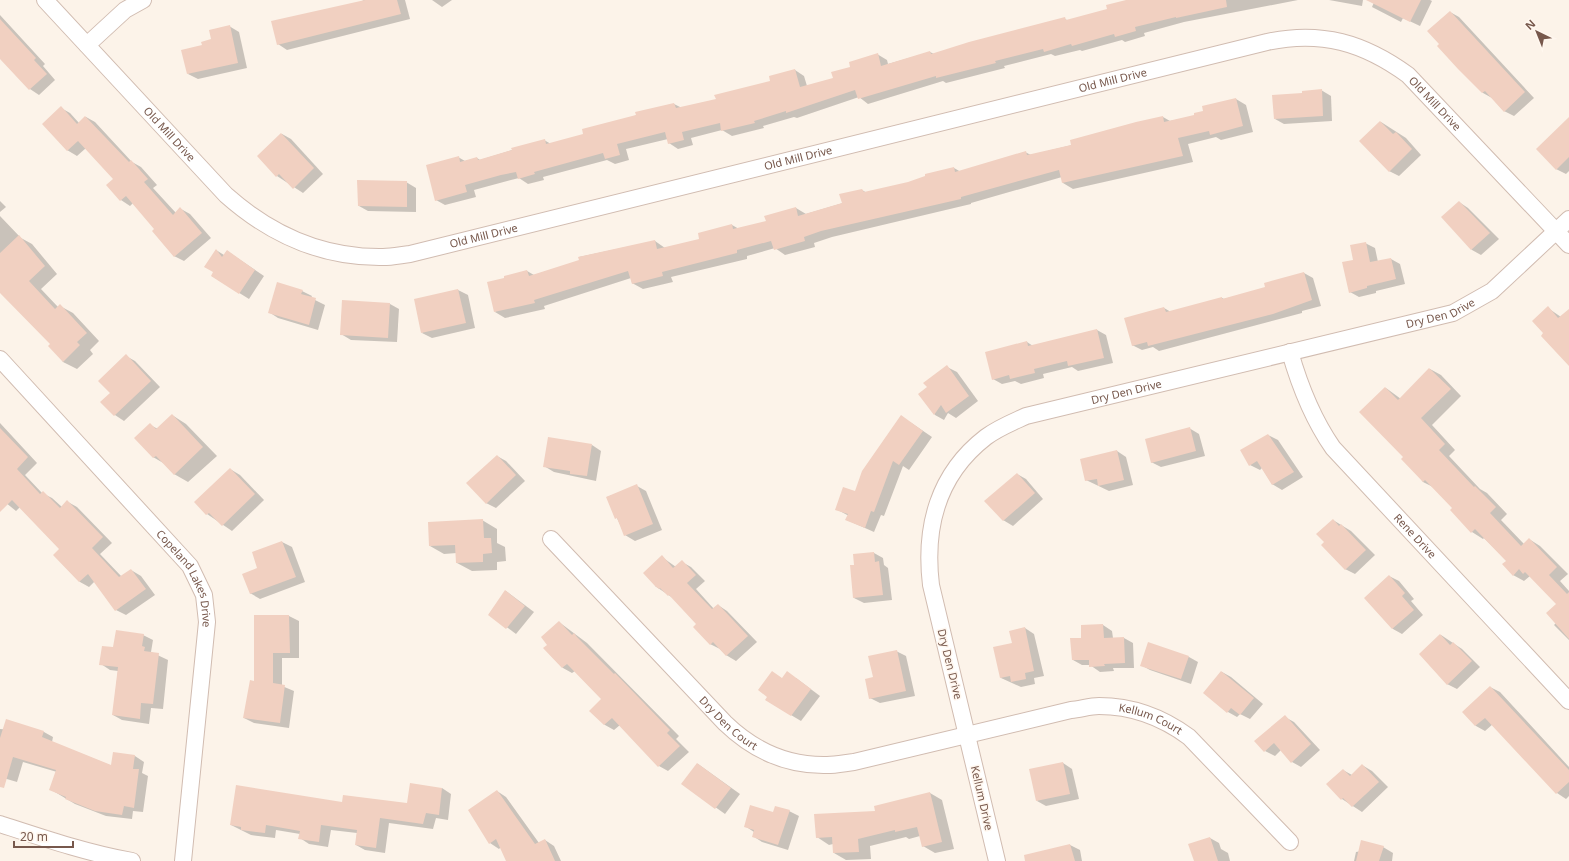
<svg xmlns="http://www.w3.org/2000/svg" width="1569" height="861" font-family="'Noto Sans',sans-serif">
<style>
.shadow{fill:#0003}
.building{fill:#f1d0c1}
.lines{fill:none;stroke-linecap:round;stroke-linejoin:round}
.minor-casing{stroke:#d1bcb1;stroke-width:18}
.minor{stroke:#fff;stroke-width:16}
.labels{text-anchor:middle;stroke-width:3;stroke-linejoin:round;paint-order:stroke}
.street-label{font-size:11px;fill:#77584c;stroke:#fff7ef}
</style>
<rect width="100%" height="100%" fill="#fcf3e9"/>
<!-- shadow -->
<g class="shadow">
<path d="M364 0H405L410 19 287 50 278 44Z"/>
<path d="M432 0H452L442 7Z"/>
<path d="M1130 0H1298L1184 22 1144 33 1145 36 1125 42 1122 40 1082 51 1080 50 1055 56 1051 54 1004 66 1005 68 946 83 943 81 868 104 859 97 797 118 794 117 763 126 764 128 732 136 722 130 691 138 693 145 678 149 669 143 668 139 626 149 629 160 615 164 607 160 543 177 544 180 528 184 519 178 511 180 474 190 476 197 445 205 436 200 458 157 465 161 477 158 480 160 544 140 551 144 584 135 637 115V113L674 104 682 108 717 100 771 82 795 70 804 76 807 86 834 79 877 54 887 60 888 64 930 52 934 54 1065 19 1069 21 1108 10Z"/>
<path d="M1329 0H1363L1362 6Z"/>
<path d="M1375 0H1430L1432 1 1420 26 1403 18 1401 22 1372 7Z"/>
<path d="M1450 12 1459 17 1534 98 1514 116 1504 111 1492 98 1483 93 1459 68Z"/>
<path d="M0 15 45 64 43 66 55 80 39 95 30 89 0 57Z"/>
<path d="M229 26 239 32 247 68 198 79 188 74 203 46Z"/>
<path d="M1321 90 1331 96 1332 121 1284 124 1275 119 1303 94Z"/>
<path d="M1236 99 1246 105 1253 132 1221 140 1216 137 1188 144 1193 162 1073 189 1063 183 1062 177 971 203V204L832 237 814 243 815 247 785 255 775 248 747 256V259L671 277 673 282 643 289 632 283 631 278 544 306 545 309 505 318 495 312 527 271 534 275 580 261 579 257 655 241 665 248 700 240 732 225 739 229 767 222 796 208 806 214 843 203 862 190 867 193 908 183 954 168 961 172 1025 152 1031 155 1072 145 1163 117 1170 121 1195 116Z"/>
<path d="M61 108 70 113 79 123 86 117 95 122 132 162 141 167 157 185 153 188 176 213 181 209 190 214 211 238 184 261 174 256 156 229 133 203 130 206 121 200 114 179 86 148 77 156 67 150Z"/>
<path d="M1381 122 1406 138 1421 155 1399 176 1389 171Z"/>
<path d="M1569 123V171L1566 174 1556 169Z"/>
<path d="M282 134 291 139 323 174 303 193 277 176Z"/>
<path d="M406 182 416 188V212L368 211 359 206Z"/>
<path d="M0 201 6 207 0 212Z"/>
<path d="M1459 202 1468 208 1499 239 1481 255 1472 250 1443 217Z"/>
<path d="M0 216 21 238 32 244 57 274 41 289 58 307 60 306 73 313 99 341 90 350 93 354 77 369 63 362 52 344 0 290Z"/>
<path d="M1365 243 1375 248 1378 262 1391 259 1400 264 1405 284 1376 291V293L1359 297 1350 292 1354 261Z"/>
<path d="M216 250 224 255 227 251 264 276 249 299 212 276 214 272Z"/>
<path d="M1304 273 1313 278 1321 306 1302 311V313L1159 351 1153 347 1142 350 1132 345 1164 308 1171 312 1222 298 1224 299 1267 288Z"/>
<path d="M458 290 468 295 475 328 432 338 422 333Z"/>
<path d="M302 291 312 296 311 298 325 305 318 330 278 318 269 312Z"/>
<path d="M390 304 399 309 397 342 351 340 341 334Z"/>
<path d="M1548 308 1561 317H1569V363L1545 333Z"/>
<path d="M1097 330 1106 335 1113 363 1078 371 1072 367 1043 374 1044 378 1021 384 1015 381 1002 384 993 379 1027 342 1033 346Z"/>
<path d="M126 356 135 361 160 387 124 421 115 415 102 402 111 393Z"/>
<path d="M947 367 957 372 978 401 956 418 948 413 944 420 935 415 920 394 928 388Z"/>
<path d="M1430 369 1441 375 1461 396 1432 425 1455 450 1449 456 1480 489 1487 493 1507 514 1501 520 1524 544 1529 539 1540 546 1568 574 1560 581 1569 591V640L1554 625 1556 623 1557 604 1530 576 1524 581 1513 575 1507 561 1484 538 1483 539 1472 532 1451 510 1453 508 1435 488 1423 482 1405 457 1386 388 1401 399Z"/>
<path d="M172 415 186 424 217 456 188 482 174 474 165 464 153 457 150 425 158 429Z"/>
<path d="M910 422 932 437 909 470 903 466 884 516 881 515 874 532 847 520 849 516 836 509 855 492Z"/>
<path d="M0 423 37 463 25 475 42 493 52 498 62 507 68 502 77 507 112 543 100 554 122 577 131 570 141 576 155 595 126 615 116 610 95 581 89 587 80 582 54 555 60 549 20 507 16 511 0 498Z"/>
<path d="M1189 428 1199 434 1205 456 1161 467 1151 462Z"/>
<path d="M1268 435 1278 440 1303 477 1282 490 1272 484 1262 468 1260 470 1250 465Z"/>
<path d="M592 445 601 451 596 481 554 472 544 466Z"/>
<path d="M1117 451 1126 457 1133 485 1109 491 1086 480Z"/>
<path d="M497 456 506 461 525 481 496 508 486 503Z"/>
<path d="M230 469 240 475 264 500 232 531 207 514Z"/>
<path d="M1017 474 1026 479 1043 499 1013 526 1003 520Z"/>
<path d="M637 486 646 491 662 530 635 541 625 535 607 497Z"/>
<path d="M482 520 497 529V543L505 547 506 561 497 562V570L472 571 457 563V553L444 554 430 546Z"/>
<path d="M1333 520 1351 531 1375 555 1355 574 1345 569 1325 542Z"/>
<path d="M282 542 292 547 305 582 260 599 250 593 259 569Z"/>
<path d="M874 553 883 558 884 565 888 568 892 600 864 603 854 598 855 566Z"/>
<path d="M662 557 676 567 682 562 691 567 705 581 696 589 714 609 718 605 727 611 757 642 736 661 726 655 720 649 710 644 698 624 673 598 655 586Z"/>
<path d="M1389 576 1399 581 1414 599 1411 601 1423 615 1402 634 1393 629 1365 598Z"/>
<path d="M506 591 534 612 516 634 489 614Z"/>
<path d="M255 616H289L299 621V658H282V686L294 691 289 728 254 723 244 718 255 682Z"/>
<path d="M559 622 587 643 679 736 676 739 689 752 668 771 659 766 620 725 614 730 605 725 591 711 602 699 575 671 572 673 563 668 545 649 549 645Z"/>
<path d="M1103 625 1112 631 1113 638H1124L1133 643 1134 668H1113L1114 671 1100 672 1090 665H1082L1073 660Z"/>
<path d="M1025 628 1034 634 1044 676 1034 678 1035 684 1021 687 1001 678 1013 644Z"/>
<path d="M143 635 153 640 151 652 168 660 163 709 151 708 149 724 122 720 113 715 118 671 110 670 101 664Z"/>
<path d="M1441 635 1462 649 1480 667 1457 689 1447 684Z"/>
<path d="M896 651 906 656 915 696 880 703 870 698 874 678Z"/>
<path d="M1189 657 1198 662 1191 684 1150 670 1141 665Z"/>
<path d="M1222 672 1231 677 1263 704 1250 719 1240 714 1237 717 1228 712 1205 692Z"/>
<path d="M796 678 820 696 801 721 766 700 782 679Z"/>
<path d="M1490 687 1500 692 1569 767V796L1566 799 1557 793 1493 724 1485 731 1476 726 1463 712Z"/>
<path d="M1285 717 1294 722 1320 750 1301 767 1292 762 1281 750 1275 756 1265 751Z"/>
<path d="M0 729 44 732 53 737 52 742 112 766 135 756 144 762 142 773 148 776 143 812 133 811 132 819 106 816 75 804 50 789 57 772 23 762 17 782 0 777Z"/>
<path d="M1063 763 1072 769 1079 799 1046 806 1037 801Z"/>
<path d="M698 764 740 794 725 814 683 784Z"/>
<path d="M1362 765 1372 771 1388 787 1362 812 1342 799 1328 784 1343 770 1352 775Z"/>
<path d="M442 788 451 794 448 820 436 818 433 829 389 823 385 853 365 850 356 845 357 833 331 830 328 847 309 844 300 838V834L276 830 275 838 251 835 231 825 343 804H408Z"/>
<path d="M497 791 506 797 539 843 545 840 554 846 561 861H507L501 847 499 849 490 843Z"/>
<path d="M930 793 942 800 954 849 935 853 923 846 920 836 909 839 906 837 870 846 871 859 846 860 834 853 833 844 829 845 817 837 876 812Z"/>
<path d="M789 811 799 816 788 850 762 842 753 836 754 832 745 826 774 813Z"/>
<path d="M1210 838 1219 843 1221 849 1228 853 1230 861H1195Z"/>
<path d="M1070 845 1080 850 1082 861H1044Z"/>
<path d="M1383 847 1393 853 1392 861H1354L1356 852Z"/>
</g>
<!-- building -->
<g class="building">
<path d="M365 0H397L401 14 277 45 271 21Z"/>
<path d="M1126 0H1226L1227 7 1176 18V17L1135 27 1136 31 1115 37 1114 34 1072 46 1071 44 1044 52 1043 49 995 61 996 63 936 78V76L858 99 855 90 786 113V111L754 121 755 123 721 131 720 123 682 132 684 140 668 144 665 132 617 144 620 155 605 159 603 153 534 172 535 174 518 179 516 172 501 175 465 185 467 192 435 201 426 165 459 156 460 162 477 157 478 160 512 150 511 148 545 139 546 144 583 134 582 129 636 115 635 112 674 103 676 108 716 99 714 95 770 81 769 76 795 69 800 87 833 78 831 72 850 67 849 62 878 53 881 66 930 51 931 54 969 42 1065 17 1066 20 1107 9 1106 5Z"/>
<path d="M1366 0H1421L1410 22Z"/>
<path d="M1450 11 1525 92 1504 112 1485 91 1482 93 1458 69 1437 46 1439 44 1427 31Z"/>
<path d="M0 19 36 58 34 60 47 74 29 90 0 59Z"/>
<path d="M230 25 238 63 187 74 181 50 202 45 201 42 211 39 209 30Z"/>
<path d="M1322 89 1323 116 1274 119 1272 95 1302 93V91Z"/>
<path d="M1236 98 1243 126 1210 135 1209 131 1178 138 1183 156 1062 183 1059 170 961 197V199L821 231 804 237 805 241 774 250 771 241 737 250V253L662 272 663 276 632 284 628 271 534 300 535 303 494 312 487 282 504 278V276L527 270 529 276 579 260 578 257 655 240 657 249 699 239 698 233 732 224 733 229 766 221 764 216 796 207 798 216 842 203 839 194 862 189 864 192 908 182 925 176V174L954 167 955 172 1026 151 1027 155 1071 145 1070 140 1136 122 1163 116 1164 122 1194 115V113L1203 111 1202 106Z"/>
<path d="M61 106 77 124 85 116 129 162 131 160 148 179 144 182 173 215 180 207 202 233 174 257 152 231 154 229 126 196 120 201 106 185 113 179 78 141 67 151 42 124Z"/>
<path d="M1569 117V157L1556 170 1536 149Z"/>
<path d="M1380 121 1393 134 1396 132 1412 149 1389 172 1359 141Z"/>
<path d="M281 133 314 168 293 189 279 174 276 177 257 156Z"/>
<path d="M357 180 407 181V207L358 206Z"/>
<path d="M1459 201 1490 233 1471 250 1441 217Z"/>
<path d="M19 235 45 266 29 281 55 309 60 304 87 333 77 342 80 345 63 362 48 346 50 344 0 293V253Z"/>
<path d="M1366 242 1370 262 1391 258 1396 279 1367 286V288L1349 293 1342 262 1353 260 1350 245Z"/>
<path d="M216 249 222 257 227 250 255 270 239 294 211 276 213 272 204 267Z"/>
<path d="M1304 272 1312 300 1273 314 1148 346 1147 342 1132 346 1124 318 1164 307 1166 312 1222 297V299L1265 287 1264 283Z"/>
<path d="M277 282 303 290 301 294 316 298 309 325 268 313Z"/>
<path d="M458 289 466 323 421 333 414 299Z"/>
<path d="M342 300 390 303 388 338 340 335Z"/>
<path d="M1548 306 1558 318 1569 309V366L1541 336 1543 333 1532 321Z"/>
<path d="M1097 329 1104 358 1068 366 1067 361 1034 369 1035 373 1010 379 1009 375 992 380 985 352 1027 341 1028 346Z"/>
<path d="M126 354 151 381 114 416 100 402 110 393 98 381Z"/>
<path d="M947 365 969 396 946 413 941 405 934 415 918 394 927 387 923 383Z"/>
<path d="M1429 368 1451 389 1421 418 1445 444 1439 450 1474 487 1475 486 1496 507 1490 513 1521 546 1529 538 1557 567 1549 575 1567 594 1569 592V639L1546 613 1556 604 1525 572 1523 574 1519 569 1513 576 1502 564 1506 561 1475 529 1471 533 1450 510 1452 508 1425 480 1423 482 1401 459 1403 457 1359 412 1385 387 1398 400Z"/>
<path d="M172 414 203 447 174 475 156 456 153 458 134 438 150 423 156 429Z"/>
<path d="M901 415 923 431 899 465 893 461 874 512 871 511 865 528 845 520 848 514 835 510 843 487 855 491 862 471Z"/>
<path d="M1190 427 1196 451 1151 463 1145 439Z"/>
<path d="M0 428 28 457 17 469 40 494 43 491 60 508 67 500 103 537 92 548 119 577 131 569 146 589 115 611 88 574 79 582 53 555 59 549 12 500 0 512Z"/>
<path d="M1268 434 1294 472 1272 485 1257 461 1249 466 1240 450Z"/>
<path d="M548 437 592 444 587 476 570 474V471L543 467Z"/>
<path d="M1117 450 1124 480 1098 486 1097 479 1085 481 1080 459Z"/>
<path d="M497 455 516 475 486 504 466 483Z"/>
<path d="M230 468 255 494 222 526 209 513 206 515 194 502Z"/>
<path d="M1017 473 1035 493 1003 521 984 501Z"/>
<path d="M637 484 653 524 624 536 617 518 615 519 606 497Z"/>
<path d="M483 519 484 538H491L492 553 483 554V562L456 563 455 545 429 546 428 522Z"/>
<path d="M1333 519 1339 526 1341 524 1366 550 1345 570 1321 545 1324 542 1316 534Z"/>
<path d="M282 541 296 577 250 594 242 574 257 568 252 552Z"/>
<path d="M874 552 875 562 879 561 883 595 853 598 850 565H854L853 554Z"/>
<path d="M662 555 673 568 682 560 696 575 687 583 712 609 718 604 748 636 726 656 713 642 710 645 693 627 696 624 669 595 668 596 660 588 659 589 655 586 643 573Z"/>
<path d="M1389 575 1405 593 1402 596 1414 610 1392 629 1364 598Z"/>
<path d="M505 590 525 606 506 629 488 615Z"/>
<path d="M254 615H289L290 653H273V683L285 685 280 723 243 718 250 680 254 681Z"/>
<path d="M559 621 572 635 574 633 577 637 614 674 615 673 670 730 667 733 680 746 658 767 612 718 604 725 589 711 601 699 567 664 562 668 543 648 547 645 541 637Z"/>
<path d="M1103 624 1104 638 1124 637 1125 663 1104 664 1105 666 1089 667V660H1072L1070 638H1081V625Z"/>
<path d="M1025 627 1034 671 1025 673 1026 679 1011 682 1010 676 1000 678 993 647 1012 643 1009 631Z"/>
<path d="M116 630 144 634 142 646 145 647 144 651 159 653 153 704 141 703 140 719 112 715 118 667 99 665 102 646 113 647Z"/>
<path d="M1440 634 1450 645 1453 642 1472 661 1447 685 1419 654Z"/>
<path d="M1148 642 1189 656 1181 679 1140 666Z"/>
<path d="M897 650 906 691 869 699 865 679 873 677 868 656Z"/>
<path d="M772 671 782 678 787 671 811 689 791 716 765 700 767 697 758 690Z"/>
<path d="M1221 671 1254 698 1240 715 1231 708 1227 713 1203 693Z"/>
<path d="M1490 686 1569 770V782L1556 794 1485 718 1475 726 1462 712Z"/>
<path d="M1285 715 1311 744 1291 763 1274 743 1264 752 1254 741Z"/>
<path d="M6 719 44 731 42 737 111 765 113 752 135 755 133 769H139L134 808 124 806 122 815 95 811 65 799 66 797 49 790 56 770 13 757 4 788 0 787V738Z"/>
<path d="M1063 762 1070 794 1036 801 1029 769Z"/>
<path d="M697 763 731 788 715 809 681 784Z"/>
<path d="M1362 764 1379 782 1352 807 1343 798 1341 800 1326 784 1343 769 1350 776Z"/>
<path d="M410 783 442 788 439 815 426 813 423 824 380 818 376 848 355 845 357 830 321 825 319 842 298 839 300 831 266 825 265 833 241 830V827L230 825 236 785 342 802 343 795 407 803Z"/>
<path d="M497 790 535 844 545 839 555 861H506L496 839 489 844 468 810Z"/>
<path d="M930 792 942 842 922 847 917 827 895 832V830L858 839 859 852 833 853 832 837 816 838 814 814 875 811 874 806Z"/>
<path d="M750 805 773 812 775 806 790 810 778 845 752 837 754 830 744 827Z"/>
<path d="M1210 837 1218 861H1194L1188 844Z"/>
<path d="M1361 840 1384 846 1379 861H1356Z"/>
<path d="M1070 844 1075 861H1025L1024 855Z"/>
</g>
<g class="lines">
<!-- minor casing -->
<g class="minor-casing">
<g id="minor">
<path id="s1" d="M45 0 226 195C271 235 322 258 383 257 392 257 401 255 410 254L1267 42C1321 30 1364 43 1408 75L1569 245"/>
<path d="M87 45 125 10 143 0"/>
<path id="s2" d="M1290 352C1300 387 1312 418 1333 448L1569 701"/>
<path id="s3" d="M0 359 190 566 204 595 207 622 183 861"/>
<path id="s4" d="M551 539 725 723C753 750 787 766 827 765 836 765 845 763 854 762L1071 710C1081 709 1090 706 1099 706 1133 706 1162 717 1189 737L1290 842"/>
<path d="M0 824C43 838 87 853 132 861"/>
<path id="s5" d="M997 861 931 585C924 527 938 474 986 437 998 428 1013 422 1026 416L1453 313 1492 291 1569 219"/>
</g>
</g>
<!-- minor -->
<use href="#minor" class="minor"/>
</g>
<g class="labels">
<!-- street labels -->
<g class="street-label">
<text dy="4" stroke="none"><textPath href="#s1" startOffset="1190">Old Mill Drive</textPath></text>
<text dy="4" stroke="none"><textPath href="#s1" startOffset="1538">Old Mill Drive</textPath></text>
<text dy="4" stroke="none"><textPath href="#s1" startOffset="183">Old Mill Drive</textPath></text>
<text dy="4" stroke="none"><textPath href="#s1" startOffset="866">Old Mill Drive</textPath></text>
<text dy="4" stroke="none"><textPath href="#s1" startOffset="542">Old Mill Drive</textPath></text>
<text dy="4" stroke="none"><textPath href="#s5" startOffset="922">Dry Den Drive</textPath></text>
<text dy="4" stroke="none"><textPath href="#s5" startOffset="598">Dry Den Drive</textPath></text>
<text dy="4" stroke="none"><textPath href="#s2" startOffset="226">Rene Drive</textPath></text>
<text dy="4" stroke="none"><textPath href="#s3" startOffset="290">Copeland Lakes Drive</textPath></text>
<text transform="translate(950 664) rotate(76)" y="4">Dry Den Drive</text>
<text dy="4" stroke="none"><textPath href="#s4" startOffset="699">Kellum Court</textPath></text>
<text dy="4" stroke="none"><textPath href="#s4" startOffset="256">Dry Den Court</textPath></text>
<text transform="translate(982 798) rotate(77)" y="4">Kellum Drive</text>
</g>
</g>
<!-- north arrow -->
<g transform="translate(1537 32) rotate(317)" stroke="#fff7ef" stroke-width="3" paint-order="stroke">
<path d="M0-3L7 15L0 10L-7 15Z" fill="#77584c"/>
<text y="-6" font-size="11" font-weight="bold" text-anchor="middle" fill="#77584c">N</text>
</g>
<!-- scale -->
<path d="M14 841v6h59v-6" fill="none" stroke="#77584c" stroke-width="2"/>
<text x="20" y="841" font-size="12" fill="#77584c" stroke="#fff7ef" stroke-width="3" paint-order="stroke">20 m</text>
</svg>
